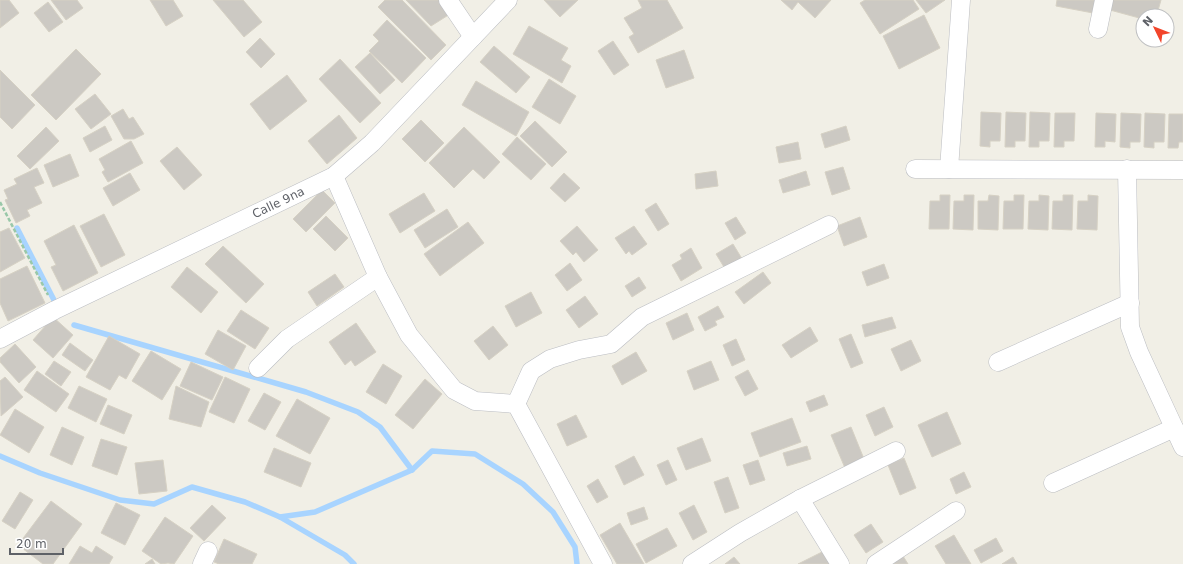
<svg xmlns="http://www.w3.org/2000/svg" width="1183" height="564" font-family="'DejaVu Sans',sans-serif">
<style>
.lines{fill:none;stroke-linecap:round;stroke-linejoin:round}
.stream{stroke:#a8d4ff;stroke-width:5.5}
.building{fill:#ccc9c3;stroke:#d6d1c4}
.minor-casing{stroke:#bbbdc2;stroke-width:19}
.path{stroke:#99c8a9;stroke-width:2.5;stroke-dasharray:4 2;stroke-linecap:butt}
.minor{stroke:#fff;stroke-width:18}
.labels{text-anchor:middle;stroke-width:3.5;stroke-linejoin:round;paint-order:stroke}
.street-label{font-size:12px;fill:#5e6167;stroke:#fff}
</style>
<rect width="100%" height="100%" fill="#f1efe6"/>
<g class="lines">
<!-- stream -->
<g class="stream">
<path d="M17 228 55 302"/>
<path d="M74 325 306 392 358 412 380 427 412 470"/>
<path d="M0 456 40 473 120 500 154 504 192 487 245 502 280 517 315 512 412 470 432 451 475 454 523 484 553 512 575 547 577 564"/>
<path d="M280 517 345 555 354 564"/>
</g>
</g>
<!-- building -->
<g class="building">
<path d="M0 0H9L19 13 0 28Z"/>
<path d="M51 0H77L83 8 66 20Z"/>
<path d="M150 0H173L183 16 166 26Z"/>
<path d="M213 0H243L262 22 244 37Z"/>
<path d="M385 0H402L446 45 431 60 378 7Z"/>
<path d="M406 0H439L450 14 431 26Z"/>
<path d="M544 0H578L560 17Z"/>
<path d="M638 0H667L683 28 638 53 629 37 634 34 624 18 642 8Z"/>
<path d="M781 0H831L815 18 798 2 792 10Z"/>
<path d="M865 0H913L919 9 880 34 860 3Z"/>
<path d="M916 0H945L926 13Z"/>
<path d="M1057 0H1096L1093 13 1056 6Z"/>
<path d="M1113 0H1161L1157 14 1149 12 1148 16H1143V19L1110 10Z"/>
<path d="M48 2 63 22 49 32 34 13Z"/>
<path d="M924 15 940 48 899 69 883 36Z"/>
<path d="M387 20 426 58 402 83 369 51 379 41 373 35Z"/>
<path d="M529 26 568 48 561 60 571 66 562 83 513 54Z"/>
<path d="M260 38 275 54 261 68 246 52Z"/>
<path d="M613 41 629 65 614 75 598 51Z"/>
<path d="M494 46 530 77 516 93 480 62Z"/>
<path d="M76 49 101 74 56 120 31 95Z"/>
<path d="M684 50 694 78 666 88 656 60Z"/>
<path d="M370 53 395 80 380 94 355 67Z"/>
<path d="M340 59 381 103 360 123 319 79Z"/>
<path d="M0 70 35 105 12 129 0 117Z"/>
<path d="M287 75 307 101 270 130 250 104Z"/>
<path d="M549 79 576 96 560 124 532 107Z"/>
<path d="M476 81 529 112 516 136 462 105Z"/>
<path d="M95 94 111 114 91 129 75 109Z"/>
<path d="M123 109 129 119 133 117 144 134 134 139H124L111 116Z"/>
<path d="M981 112 1001 113 1000 141H990V147L980 146Z"/>
<path d="M1006 112 1026 113 1025 141H1015V147H1005Z"/>
<path d="M1030 112 1050 113 1049 141H1039V147H1029Z"/>
<path d="M1055 113H1075L1074 141H1064V147H1054Z"/>
<path d="M1096 113 1116 114 1115 142 1105 141V147H1095Z"/>
<path d="M1121 113 1141 114 1140 142H1130V148L1120 147Z"/>
<path d="M1145 113 1165 114 1164 142H1154V148L1144 147Z"/>
<path d="M1169 114H1183V142H1179L1178 148H1168Z"/>
<path d="M339 115 357 138 327 164 308 141Z"/>
<path d="M421 120 444 143 425 162 402 139Z"/>
<path d="M535 121 567 152 552 167 520 136Z"/>
<path d="M105 126 112 140 90 152 83 138Z"/>
<path d="M846 126 850 140 825 148 821 134Z"/>
<path d="M46 127 59 141 30 169 17 156Z"/>
<path d="M464 127 500 162 484 179 473 169 454 188 429 163Z"/>
<path d="M517 137 546 164 531 180 502 154Z"/>
<path d="M131 141 143 163 108 182 102 172 105 170 99 159Z"/>
<path d="M798 142 801 159 779 163 776 147Z"/>
<path d="M177 147 202 175 184 190 160 161Z"/>
<path d="M70 154 79 176 53 187 44 165Z"/>
<path d="M843 167 850 189 832 195 825 172Z"/>
<path d="M37 168 44 183 34 187 42 203 27 210 30 216 16 223 5 200 8 199 4 190 17 184 14 179Z"/>
<path d="M716 171 718 186 696 189 695 174Z"/>
<path d="M806 171 810 185 783 193 779 180Z"/>
<path d="M130 173 140 190 113 206 103 188Z"/>
<path d="M564 173 580 188 565 202 550 188Z"/>
<path d="M322 190 335 203 306 232 293 219Z"/>
<path d="M424 193 435 211 400 233 389 214Z"/>
<path d="M940 195H950L949 229H929L930 201H940Z"/>
<path d="M964 195H974L973 230 953 229 954 201H964Z"/>
<path d="M989 195 999 196 998 230 978 229V201H988Z"/>
<path d="M1014 195H1024L1023 229H1003L1004 201H1014Z"/>
<path d="M1039 195 1049 196 1048 230 1028 229 1029 201H1039Z"/>
<path d="M1063 195H1073L1072 230 1052 229 1053 201H1063Z"/>
<path d="M1088 195 1098 196 1097 230 1077 229 1078 201H1088Z"/>
<path d="M656 203 669 224 658 231 645 210Z"/>
<path d="M447 209 458 227 425 248 414 230Z"/>
<path d="M104 214 125 255 101 267 80 226Z"/>
<path d="M326 216 348 238 335 251 313 229Z"/>
<path d="M736 217 746 233 735 240 725 223Z"/>
<path d="M860 217 867 237 844 246 837 226Z"/>
<path d="M468 222 484 243 440 276 424 254Z"/>
<path d="M74 225 98 273 63 291 51 267 56 265 44 241Z"/>
<path d="M577 226 598 250 584 262 576 252 573 255 560 241Z"/>
<path d="M634 226 647 244 632 255 629 251 626 254 615 238Z"/>
<path d="M9 228 25 258 0 272V232Z"/>
<path d="M733 244 744 262 727 272 716 254Z"/>
<path d="M223 246 264 284 246 303 205 264Z"/>
<path d="M691 248 702 268 681 281 672 265 682 259 680 255Z"/>
<path d="M570 263 582 280 567 291 555 275Z"/>
<path d="M884 264 889 278 867 286 862 272Z"/>
<path d="M27 266 45 303 8 321 0 303V279Z"/>
<path d="M187 267 218 292 201 313 171 287Z"/>
<path d="M763 272 771 283 744 304 735 292Z"/>
<path d="M335 274 344 287 317 306 308 292Z"/>
<path d="M639 277 646 288 632 297 625 286Z"/>
<path d="M531 292 542 313 516 327 505 306Z"/>
<path d="M585 296 598 314 579 328 566 310Z"/>
<path d="M718 306 724 317 715 321 717 325 705 331 698 317Z"/>
<path d="M241 310 269 328 255 349 227 331Z"/>
<path d="M687 313 694 330 673 340 666 323Z"/>
<path d="M53 317 73 335 53 358 33 340Z"/>
<path d="M892 317 896 328 865 337 862 325Z"/>
<path d="M356 323 376 352 355 366 351 360 345 365 329 342Z"/>
<path d="M493 326 508 345 489 360 474 341Z"/>
<path d="M810 327 818 341 791 358 782 345Z"/>
<path d="M218 330 246 346 233 370 205 354Z"/>
<path d="M851 334 863 363 851 368 839 339Z"/>
<path d="M109 336 140 354 126 379 119 375 110 390 86 377Z"/>
<path d="M736 339 745 360 732 366 723 345Z"/>
<path d="M911 340 921 361 901 371 891 349Z"/>
<path d="M70 343 93 360 85 371 62 355Z"/>
<path d="M15 344 36 367 19 383 0 362V358Z"/>
<path d="M151 351 181 369 162 400 132 381Z"/>
<path d="M636 352 647 371 622 385 612 366Z"/>
<path d="M54 361 71 372 61 386 45 374Z"/>
<path d="M711 361 719 380 694 390 687 371Z"/>
<path d="M191 362 223 377 212 400 180 386Z"/>
<path d="M383 364 402 376 386 404 366 392Z"/>
<path d="M748 370 758 389 745 396 735 377Z"/>
<path d="M37 371 69 394 56 412 24 390Z"/>
<path d="M5 377 23 397 1 416 0 381Z"/>
<path d="M225 377 250 389 234 423 209 412Z"/>
<path d="M425 379 442 394 413 429 395 415Z"/>
<path d="M79 386 107 399 96 422 68 408Z"/>
<path d="M176 386 209 402 201 427 169 419Z"/>
<path d="M264 393 281 402 265 430 248 421Z"/>
<path d="M824 395 828 405 810 412 806 402Z"/>
<path d="M297 399 330 418 310 454 276 436Z"/>
<path d="M108 405 132 415 124 434 100 424Z"/>
<path d="M884 407 893 427 875 436 866 415Z"/>
<path d="M15 409 44 427 29 453 0 435Z"/>
<path d="M947 412 961 444 932 457 918 425Z"/>
<path d="M576 415 587 437 567 446 557 424Z"/>
<path d="M792 418 801 442 760 457 751 433Z"/>
<path d="M62 427 84 437 72 465 50 455Z"/>
<path d="M851 427 864 459 845 468 831 435Z"/>
<path d="M702 438 711 461 686 470 677 448Z"/>
<path d="M101 439 127 447 117 475 92 466Z"/>
<path d="M807 446 811 459 787 466 783 453Z"/>
<path d="M274 448 311 463 301 487 264 472Z"/>
<path d="M634 456 644 475 624 485 615 466Z"/>
<path d="M904 458 916 488 900 495 888 465Z"/>
<path d="M163 460 167 491 139 494 135 463Z"/>
<path d="M668 460 677 480 666 485 657 465Z"/>
<path d="M758 460 765 480 750 485 743 465Z"/>
<path d="M964 472 971 487 956 494 950 479Z"/>
<path d="M728 477 739 508 725 513 714 482Z"/>
<path d="M598 479 608 497 597 503 587 486Z"/>
<path d="M20 492 33 500 15 529 2 521Z"/>
<path d="M51 501 82 524 53 564H43L18 545Z"/>
<path d="M116 503 140 515 125 545 101 533Z"/>
<path d="M212 505 226 518 204 541 190 528Z"/>
<path d="M694 505 707 532 693 540 679 513Z"/>
<path d="M644 507 648 519 631 525 627 513Z"/>
<path d="M165 517 193 536 174 564 168 563 161 564 142 551Z"/>
<path d="M620 523 644 564H617L600 535Z"/>
<path d="M871 524 883 542 866 553 854 535Z"/>
<path d="M667 528 677 546 646 563 636 544Z"/>
<path d="M954 535 971 564H946L935 546Z"/>
<path d="M996 538 1003 551 981 563 974 550Z"/>
<path d="M224 539 257 554 252 564H219L214 562Z"/>
<path d="M80 546 92 553 96 546 113 557 109 564H69Z"/>
<path d="M824 551 831 564H798Z"/>
<path d="M903 556 908 564H891Z"/>
<path d="M734 557 740 564H725Z"/>
<path d="M1013 557 1017 564H1002Z"/>
<path d="M152 559 155 564H145Z"/>
</g>
<g class="lines">
<!-- minor casing -->
<g class="minor-casing">
<g id="minor">
<path d="M448 0 473 37"/>
<path d="M1098 29 1104 0"/>
<path d="M915 169 1183 170"/>
<path d="M949 169 961 0"/>
<path d="M1127 169 1130 327 1139 352 1183 447"/>
<path d="M334 176 378 277 409 335 454 390 475 401 516 404 603 564"/>
<path id="s1" d="M0 339 55 310 334 176 372 143 508 0"/>
<path d="M998 362 1130 303"/>
<path d="M258 368 287 339 378 277"/>
<path d="M516 404 531 371 550 359 579 350 611 344 642 317 829 225"/>
<path d="M1053 483 1174 428"/>
<path d="M800 499 840 564"/>
<path d="M202 564 208 551"/>
<path d="M692 564 740 533 800 499 896 451"/>
<path d="M876 564 956 511"/>
</g>
</g>
<!-- path -->
<path class="path" d="M0 202 48 295"/>
<!-- minor -->
<use href="#minor" class="minor"/>
</g>
<g class="labels">
<!-- street labels -->
<g class="street-label">
<text dy="4" stroke="none"><textPath href="#s1" startOffset="310">Calle 9na</textPath></text>
</g>
</g>
<!-- north arrow -->
<g transform="translate(1155 28) rotate(313)"><circle r="19" fill="#ffffff" stroke="#bfc0c2"/>
<path d="M0-3L7 15L0 10L-7 15Z" fill="#f2452b"/>
<text y="-6" font-size="11" font-weight="bold" text-anchor="middle" fill="#5e6167">N</text>
</g>
<!-- scale -->
<path d="M10 548v6h53v-6" fill="none" stroke="#5e6167" stroke-width="2"/>
<text x="16" y="548" font-size="12" fill="#5e6167" stroke="#ffffff" stroke-width="3" paint-order="stroke">20 m</text>
</svg>
